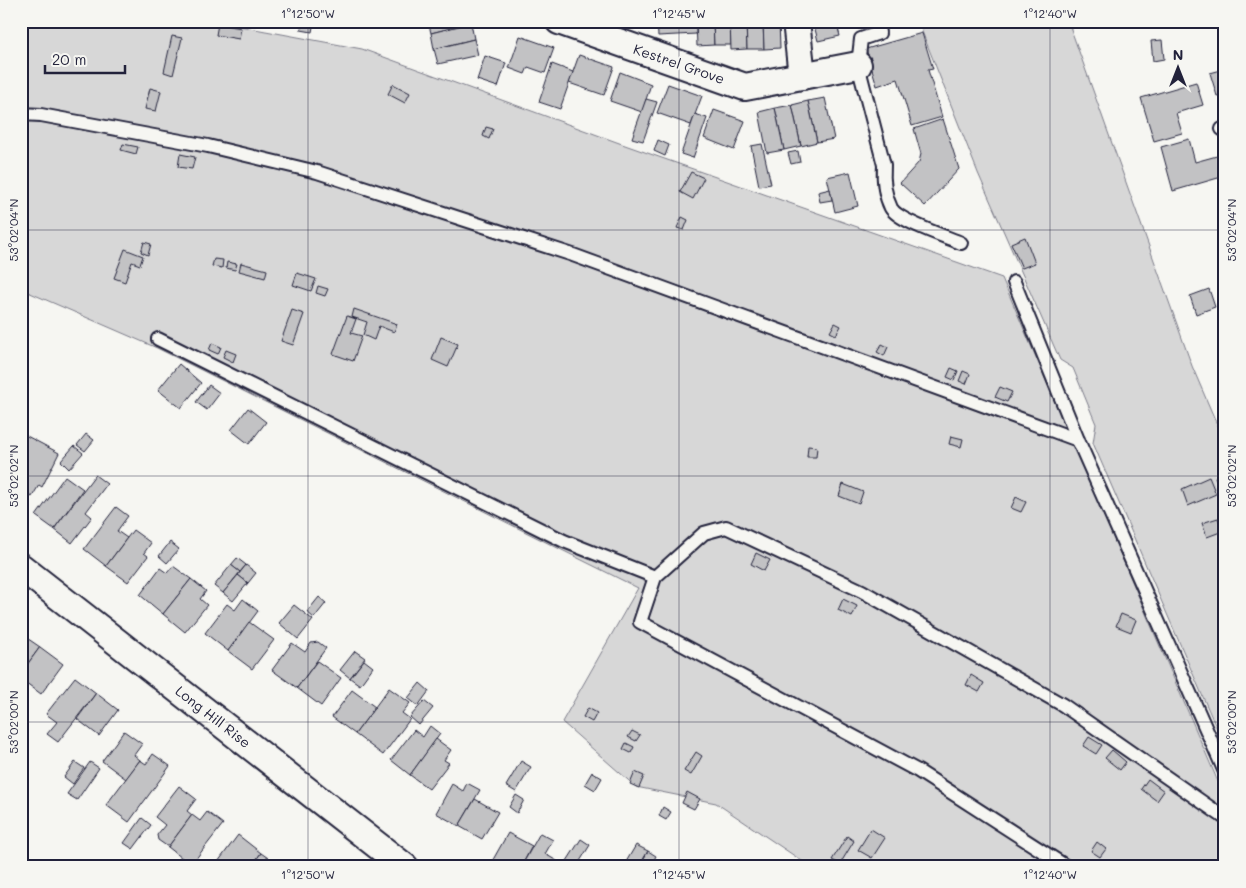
<svg xmlns="http://www.w3.org/2000/svg" width="1246" height="888" font-family="Mali,sans-serif">
<style>
.green{fill:#d7d7d7;stroke:#7c7c89}
.building{fill:#c2c2c4;stroke:#22223b}
.lines{fill:none;stroke-linecap:round;stroke-linejoin:round}
.lane-casing{stroke:#22223b;stroke-width:16}
.street-casing{stroke:#22223b;stroke-width:30}
.lane{stroke:#f6f6f2;stroke-width:12}
.street{stroke:#f6f6f2;stroke-width:26}
.ticks{fill:none;stroke:#22223b;stroke-width:1;stroke-opacity:0.45}
.labels{text-anchor:middle;stroke-width:4;stroke-linejoin:round;paint-order:stroke}
.street-label{font-size:14px;fill:#22223b;stroke:#f6f6f2}
.neatline{fill:none;stroke:#22223b;stroke-width:2}
.ticks-label{font-size:12px;text-anchor:middle;fill:#22223b}
</style>
<rect width="100%" height="100%" fill="#f6f6f2"/>
<filter id="ink" filterUnits="userSpaceOnUse"><feTurbulence type="fractalNoise" baseFrequency=".02" numOctaves="2"/><feDisplacementMap in="SourceGraphic" scale="10" xChannelSelector="R" yChannelSelector="G"/><feConvolveMatrix kernelMatrix="1 2 1 2 8 2 1 2 1" color-interpolation-filters="sRGB"/></filter>
<g filter="url(#ink)">
<!-- green -->
<g class="green">
<path d="M21 21H212L362 49 622 144 1002 278 1225 798V867H811L716 803 636 787 562 722 638 588 157 348 21 289Z"/>
<path d="M936 21H1068L1192 366 1225 443V739L1219 734 1093 443 1096 424 1073 368 1060 360 978 173 921 29Z"/>
</g>
<!-- building -->
<g class="building">
<path d="M302 21H314L312 32 301 30Z"/>
<path d="M428 21H470L471 23 431 33Z"/>
<path d="M614 21H633L631 27Z"/>
<path d="M657 21H696V34L658 36Z"/>
<path d="M696 21H713L714 45 697 46Z"/>
<path d="M713 21H730L731 45H714Z"/>
<path d="M730 21H746L747 49 731 50Z"/>
<path d="M746 21H763L764 49H747Z"/>
<path d="M763 21H779L780 48 764 49Z"/>
<path d="M813 21H836L840 36 818 41Z"/>
<path d="M471 23 474 39 434 49 431 33Z"/>
<path d="M218 24 241 28 239 39 216 35Z"/>
<path d="M922 33 933 69 928 70 942 117 912 126 898 79 877 86 866 49Z"/>
<path d="M172 36 182 38 173 75 164 72Z"/>
<path d="M520 36 554 48 545 73 528 67 525 74 509 68Z"/>
<path d="M474 39 478 55 438 64 434 49Z"/>
<path d="M1162 40 1164 59 1153 61 1151 41Z"/>
<path d="M579 55 614 67 604 95 569 83Z"/>
<path d="M485 56 506 63 498 87 477 80Z"/>
<path d="M552 64 573 72 560 109 539 102Z"/>
<path d="M1225 69V94L1217 96 1210 73Z"/>
<path d="M620 72 651 84 642 112 610 101Z"/>
<path d="M1196 82 1203 105 1176 113 1182 133 1154 141 1141 98Z"/>
<path d="M393 84 410 93 405 103 388 94Z"/>
<path d="M668 84 702 96 691 125 657 113Z"/>
<path d="M150 88 161 91 156 111 145 109Z"/>
<path d="M825 98 834 139 817 142 808 101Z"/>
<path d="M646 99 657 102 643 141 632 138Z"/>
<path d="M808 101 817 142 801 146 792 105Z"/>
<path d="M792 105 801 146 784 150 775 108Z"/>
<path d="M775 108 784 150 767 153 759 112Z"/>
<path d="M714 110 745 121 734 150 704 138Z"/>
<path d="M695 114 707 118 693 158 681 154Z"/>
<path d="M943 119 959 169 925 206 900 183 919 162 921 154 914 129Z"/>
<path d="M486 127 493 129 489 139 483 136Z"/>
<path d="M1189 139 1195 162 1224 154 1225 176 1173 191 1161 147Z"/>
<path d="M658 140 669 145 665 156 654 151Z"/>
<path d="M123 144 138 147 136 154 121 150Z"/>
<path d="M762 144 771 184 759 186 751 146Z"/>
<path d="M798 151 800 162 791 164 788 153Z"/>
<path d="M180 154 195 157 192 169 178 167Z"/>
<path d="M691 172 704 178 693 199 680 192Z"/>
<path d="M850 172 858 206 835 212 827 177Z"/>
<path d="M830 189 832 200 820 202 818 192Z"/>
<path d="M682 217 688 220 684 230 677 228Z"/>
<path d="M1025 237 1035 263 1022 268 1011 243Z"/>
<path d="M144 242 151 244 148 255 141 252Z"/>
<path d="M125 249 143 256 140 265 132 262 125 282 114 278Z"/>
<path d="M214 259 223 260 222 268 212 266Z"/>
<path d="M227 262 237 264 235 270 226 268Z"/>
<path d="M241 263 267 270 265 278 239 271Z"/>
<path d="M297 273 316 279 311 291 293 285Z"/>
<path d="M318 286 328 289 325 296 316 293Z"/>
<path d="M1209 289 1215 307 1196 314 1190 296Z"/>
<path d="M354 309 397 324 394 332 379 326 374 340 363 335 367 322 352 317Z"/>
<path d="M292 310 304 314 293 345 281 341Z"/>
<path d="M347 316 356 319 351 333 362 336 353 361 333 354Z"/>
<path d="M835 323 841 326 836 335 830 332Z"/>
<path d="M441 337 458 344 448 367 432 360Z"/>
<path d="M212 343 221 347 218 354 209 350Z"/>
<path d="M882 344 888 347 884 356 877 352Z"/>
<path d="M226 350 236 354 233 362 223 357Z"/>
<path d="M179 364 201 383 181 408 158 390Z"/>
<path d="M951 368 958 371 954 380 947 377Z"/>
<path d="M963 371 970 374 966 384 959 381Z"/>
<path d="M209 385 220 393 207 410 196 402Z"/>
<path d="M1000 387 1012 392 1007 402 995 397Z"/>
<path d="M248 408 266 422 249 444 231 430Z"/>
<path d="M23 434 59 453 42 487 39 485 32 497 24 493 21 498V438Z"/>
<path d="M86 434 94 440 85 451 77 445Z"/>
<path d="M951 436 963 439 961 447 949 444Z"/>
<path d="M74 446 83 453 69 469 61 461Z"/>
<path d="M808 446 817 447 816 457H807Z"/>
<path d="M1225 472V497H1224L1215 477Z"/>
<path d="M95 475 107 484 86 512 92 517 72 543 54 529Z"/>
<path d="M65 476 83 489 54 529 36 516Z"/>
<path d="M1209 477 1216 494 1188 506 1182 489Z"/>
<path d="M843 484 863 492 859 504 839 496Z"/>
<path d="M1016 497 1026 502 1021 512 1011 508Z"/>
<path d="M116 507 128 516 117 531 127 538 106 566 84 549Z"/>
<path d="M1218 518 1223 531 1207 537 1202 523Z"/>
<path d="M133 530 151 543 144 553 148 556 128 582 106 566Z"/>
<path d="M170 542 179 549 167 563 159 556Z"/>
<path d="M756 553 770 560 764 571 751 564Z"/>
<path d="M237 558 246 565 240 572 231 565Z"/>
<path d="M231 565 240 572 223 593 214 586Z"/>
<path d="M246 565 256 573 248 583 238 575Z"/>
<path d="M173 566 191 579 163 614 140 595 160 568 167 573Z"/>
<path d="M238 575 248 583 233 601 223 593Z"/>
<path d="M191 579 206 591 200 599 207 605 185 632 163 614Z"/>
<path d="M319 597 326 603 314 618 307 612Z"/>
<path d="M243 599 258 611 228 651 205 633 227 604 235 610Z"/>
<path d="M843 599 857 606 852 617 838 610Z"/>
<path d="M294 605 313 620 298 639 279 623Z"/>
<path d="M1121 614 1136 620 1131 632 1116 626Z"/>
<path d="M249 622 274 640 252 669 228 651Z"/>
<path d="M21 634 40 647 21 673Z"/>
<path d="M318 642 326 648 297 688 272 670 292 643 305 652 311 643Z"/>
<path d="M40 647 63 664 41 694 21 679V673Z"/>
<path d="M355 651 365 658 350 678 340 670Z"/>
<path d="M364 660 373 667 360 685 350 678Z"/>
<path d="M317 661 341 678 321 706 297 688Z"/>
<path d="M971 675 984 683 979 692 966 685Z"/>
<path d="M75 677 96 693 58 742 47 734 57 722 46 714Z"/>
<path d="M420 683 429 691 418 706 408 698Z"/>
<path d="M389 688 410 703 402 713 410 719 383 755 355 734Z"/>
<path d="M352 690 375 707 355 734 332 717Z"/>
<path d="M96 693 118 710 99 736 77 719Z"/>
<path d="M424 701 433 708 419 725 410 717Z"/>
<path d="M588 708 597 713 592 722 583 717Z"/>
<path d="M430 726 440 734 410 775 391 760 414 730 423 737Z"/>
<path d="M124 731 142 744 134 755 140 760 126 779 102 761Z"/>
<path d="M632 731 640 735 636 741 628 737Z"/>
<path d="M1089 737 1102 745 1096 754 1083 746Z"/>
<path d="M436 739 451 750 444 760 449 763 429 789 410 775Z"/>
<path d="M626 743 634 747 631 753 623 749Z"/>
<path d="M1112 750 1126 762 1120 770 1105 758Z"/>
<path d="M696 752 702 756 691 775 684 771Z"/>
<path d="M153 754 170 766 129 822 106 805 140 760 146 764Z"/>
<path d="M521 761 531 767 516 792 506 786Z"/>
<path d="M75 762 84 768 73 784 64 777Z"/>
<path d="M90 762 99 768 77 800 67 794Z"/>
<path d="M592 772 602 778 595 790 585 784Z"/>
<path d="M635 772 644 776 639 788 630 784Z"/>
<path d="M1148 779 1164 791 1157 801 1141 789Z"/>
<path d="M467 783 480 790 459 826 436 813 452 784 463 791Z"/>
<path d="M179 786 196 799 187 811 192 815 168 847 158 840 157 835 165 825 155 817Z"/>
<path d="M687 792 700 799 694 809 682 803Z"/>
<path d="M516 795 524 800 517 813 509 807Z"/>
<path d="M475 799 498 812 482 839 459 826Z"/>
<path d="M663 807 671 812 666 820 659 816Z"/>
<path d="M207 812 223 824 191 865 168 847 192 815 200 821Z"/>
<path d="M142 818 151 825 133 849 124 843Z"/>
<path d="M871 829 885 838 872 858 858 850Z"/>
<path d="M508 833 532 846 521 867 512 865 511 867H493L490 865Z"/>
<path d="M540 833 553 840 545 854 557 861 554 867H521Z"/>
<path d="M238 835 261 853 251 867H224L218 862Z"/>
<path d="M847 836 854 841 840 864 832 860Z"/>
<path d="M581 839 590 845 577 866 567 861Z"/>
<path d="M1097 842 1106 849 1100 857 1091 851Z"/>
<path d="M636 845 648 851 639 867H623Z"/>
<path d="M648 851 656 856 650 867H639Z"/>
<path d="M261 853 281 867H251Z"/>
</g>
<g class="lines">
<!-- lane casing -->
<g class="lane-casing">
<g id="lane">
<path d="M877 21 879 33 861 39 858 65 884 165C883 179 885 196 891 208 898 221 947 237 961 243"/>
<path d="M21 114 41 115 208 146 317 172 573 255 1078 440"/>
<path d="M1222 129 1225 128"/>
<path d="M1014 282 1078 440 1225 772"/>
<path d="M158 339 564 541 655 577"/>
<path d="M1067 867 918 771 640 622 655 577 704 533 726 527 862 591 1063 705 1225 818"/>
</g>
</g>
<!-- street casing -->
<g class="street-casing">
<g id="street">
<path d="M559 21 745 87 858 65"/>
<path d="M796 21 802 76"/>
<path d="M21 567 405 867"/>
</g>
</g>
<!-- lane -->
<use href="#lane" class="lane"/>
<!-- street -->
<use href="#street" class="street"/>
</g>
</g>
<!-- ticks -->
<path class="ticks" d="M308 21V867M679 21V867M1050 21V867M21 230H1225M21 476H1225M21 722H1225"/>
<g class="labels">
<!-- street labels -->
<g class="street-label">
<text transform="translate(679 64) rotate(19)" y="5">Kestrel Grove</text>
<text transform="translate(213 717) rotate(38)" y="5">Long Hill Rise</text>
</g>
</g>
<!-- margin -->
<rect width="1246" height="888" fill="none" stroke="#f6f6f2" stroke-width="55"/>
<!-- north arrow -->
<g transform="translate(1178 68)" stroke="#f6f6f2" stroke-width="4" paint-order="stroke">
<path d="M0-4L9 19L0 12L-9 19Z" fill="#22223b"/>
<text y="-8" font-size="14" font-weight="bold" text-anchor="middle" fill="#22223b">N</text>
</g>
<!-- scale -->
<path d="M45 65v8h80v-8" fill="none" stroke="#22223b" stroke-width="2.5"/>
<text x="52" y="65" font-size="15" fill="#22223b" stroke="#f6f6f2" stroke-width="4" paint-order="stroke">20 m</text>
<rect x="28" y="28" width="1190" height="832" class="neatline"/>
<g class="ticks-label">
<text x="308" y="18">1°12'50"W</text>
<text x="679" y="18">1°12'45"W</text>
<text x="1050" y="18">1°12'40"W</text>
<text transform="translate(14 230) rotate(-90)" y="4">53°02'04"N</text>
<text transform="translate(1232 230) rotate(-90)" y="4">53°02'04"N</text>
<text transform="translate(14 476) rotate(-90)" y="4">53°02'02"N</text>
<text transform="translate(1232 476) rotate(-90)" y="4">53°02'02"N</text>
<text transform="translate(14 722) rotate(-90)" y="4">53°02'00"N</text>
<text transform="translate(1232 722) rotate(-90)" y="4">53°02'00"N</text>
<text x="308" y="879">1°12'50"W</text>
<text x="679" y="879">1°12'45"W</text>
<text x="1050" y="879">1°12'40"W</text>
</g>
</svg>
